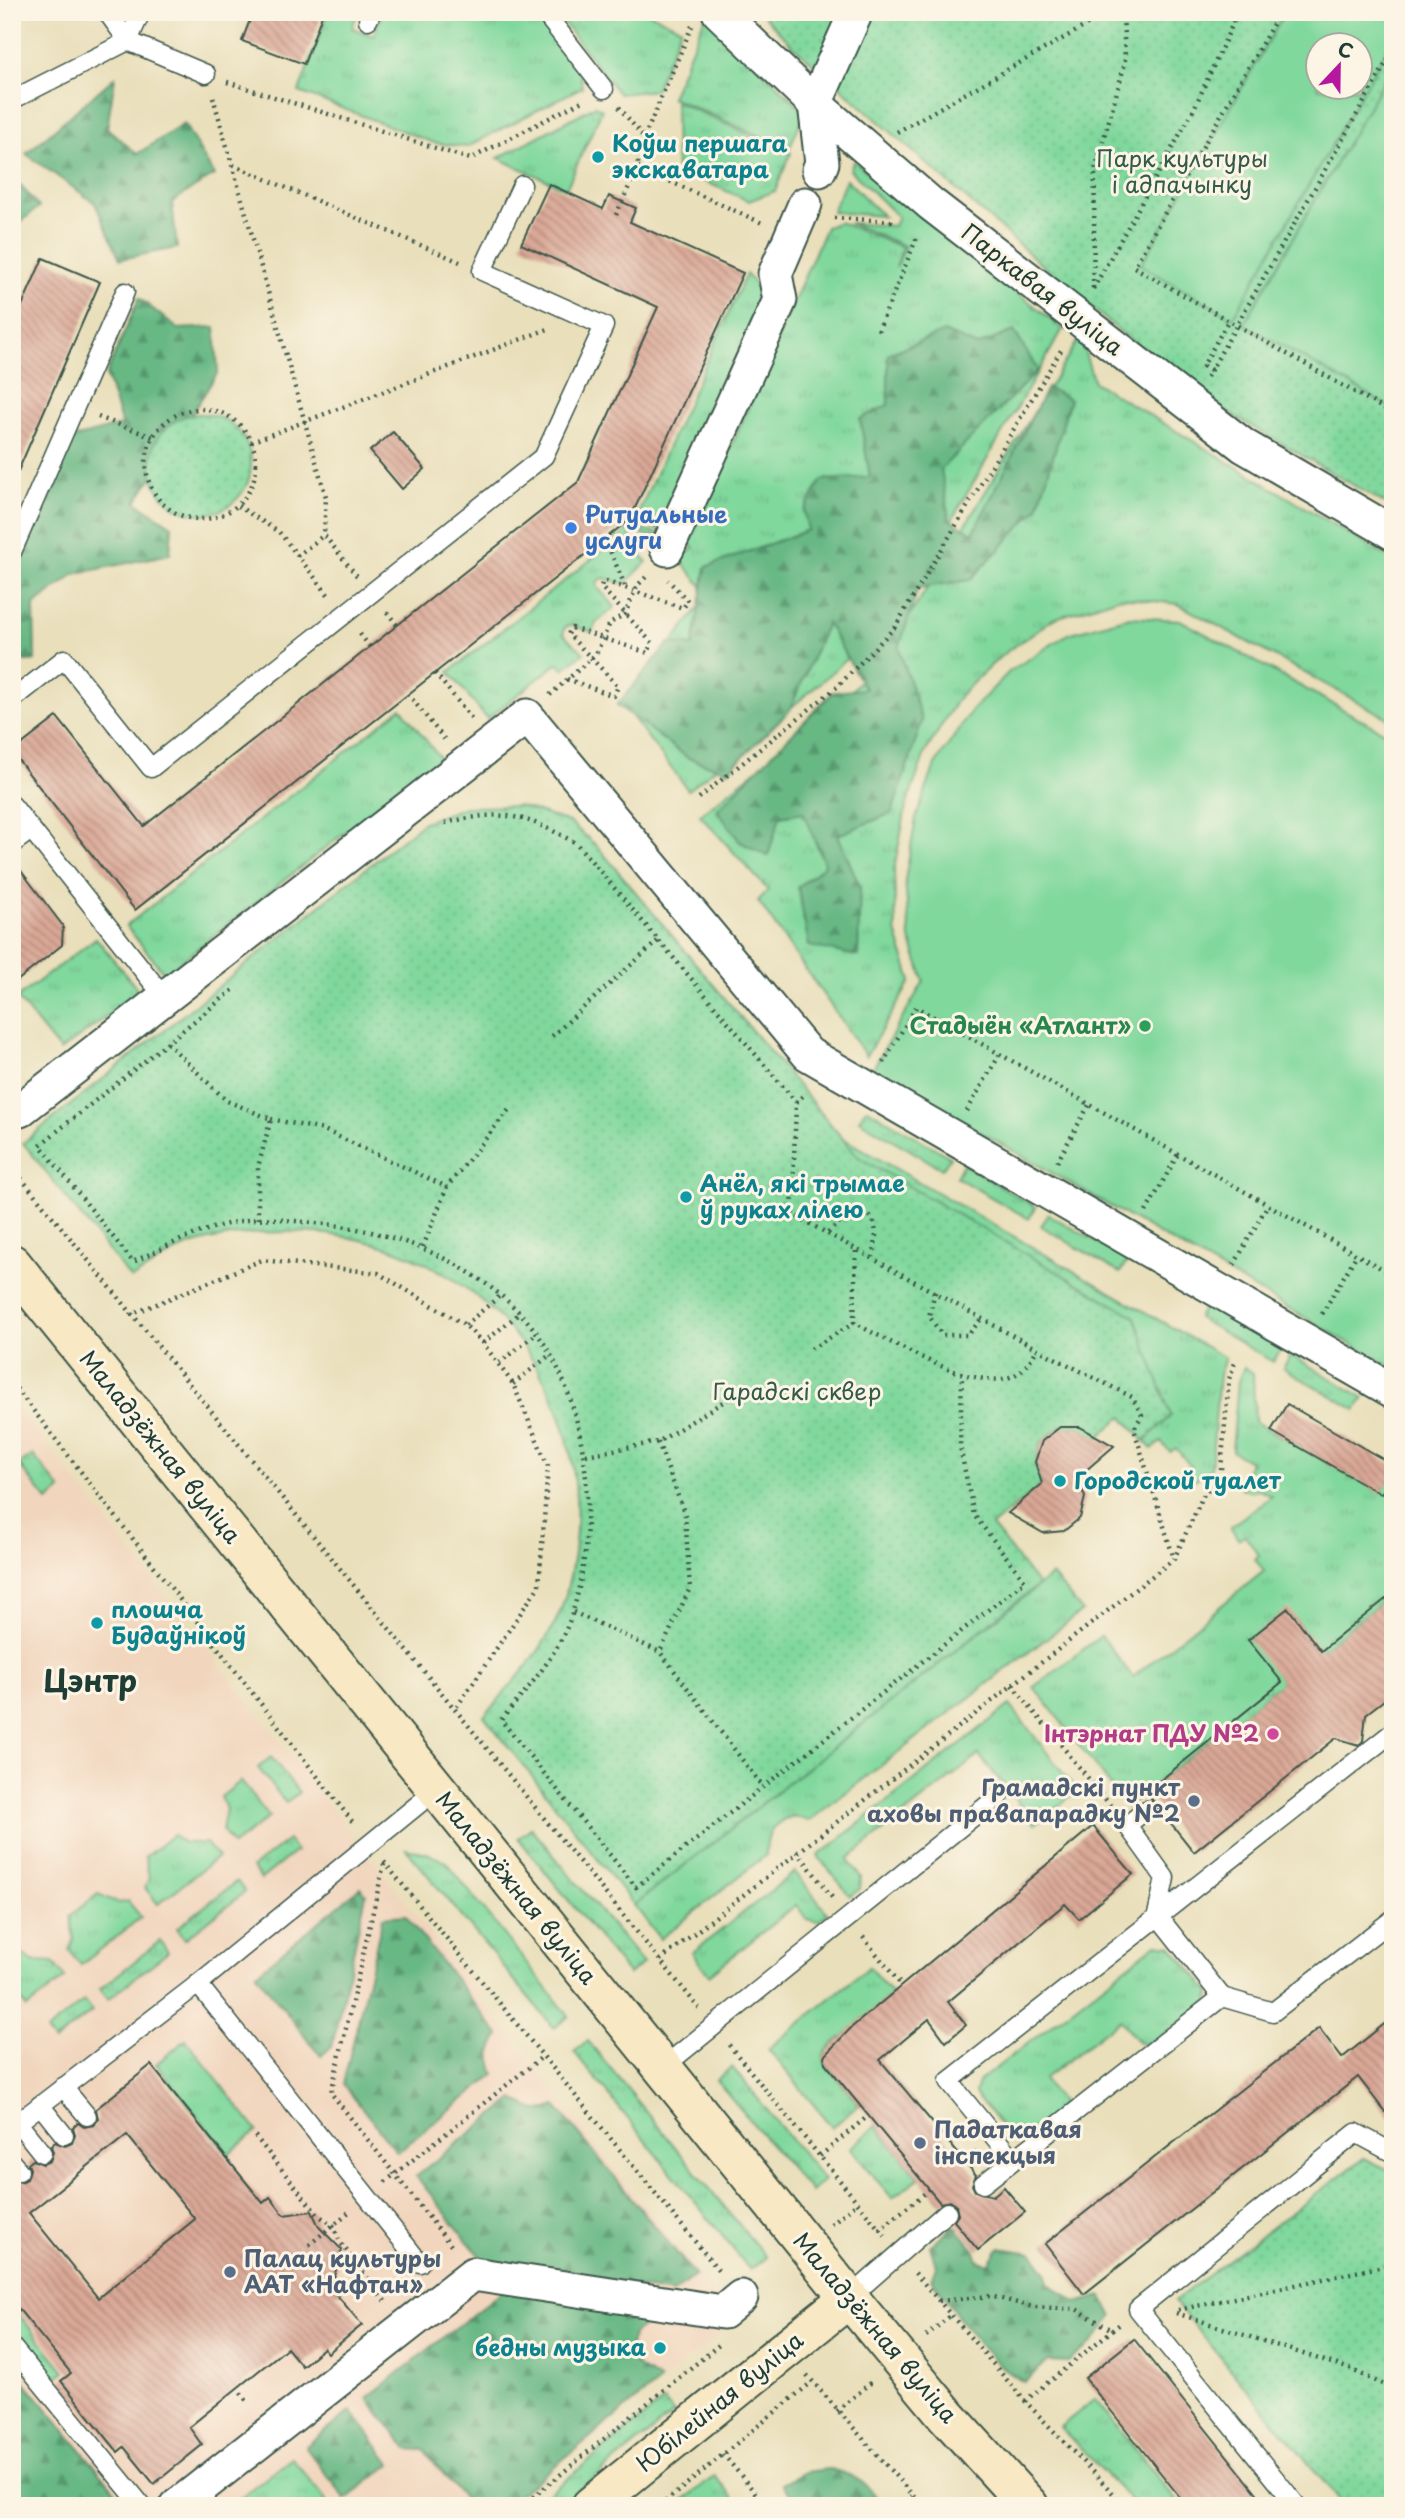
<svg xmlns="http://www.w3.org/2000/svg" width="1405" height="2518" font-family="'Playpen Sans',sans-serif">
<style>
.built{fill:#f1d5bd}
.grass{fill:url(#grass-tufts);stroke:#508a68;stroke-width:2}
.forest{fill:url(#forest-firs);stroke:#447a5c;stroke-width:2}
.park{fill:url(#park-dots);stroke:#508a68;stroke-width:2;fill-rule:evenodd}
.garden{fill:#80d89d;stroke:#508a68;stroke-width:2;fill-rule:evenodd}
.building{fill:url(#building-back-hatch);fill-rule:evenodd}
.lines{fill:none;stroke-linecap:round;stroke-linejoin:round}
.lane-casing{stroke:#3d5548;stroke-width:21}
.street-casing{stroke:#3d5548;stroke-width:37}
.secondary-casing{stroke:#3d5548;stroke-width:42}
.path{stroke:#3d5548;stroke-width:4.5;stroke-dasharray:2 5;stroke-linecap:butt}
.lane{stroke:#fff;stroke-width:18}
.street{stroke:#fff;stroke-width:33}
.secondary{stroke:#f8e8c3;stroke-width:38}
.culture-dot{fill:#0f9aa8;stroke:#fcf5e5;stroke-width:2.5}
.shop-dot{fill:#3f7fe0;stroke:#fcf5e5;stroke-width:2.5}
.leisure-dot{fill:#2e9e5b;stroke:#fcf5e5;stroke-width:2.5}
.hotel-dot{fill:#d1479c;stroke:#fcf5e5;stroke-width:2.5}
.service-dot{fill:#5c6f8a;stroke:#fcf5e5;stroke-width:2.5}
.labels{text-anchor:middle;stroke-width:6;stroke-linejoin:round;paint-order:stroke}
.culture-label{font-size:23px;font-weight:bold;fill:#0d838f;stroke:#fcf5e5;text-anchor:start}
.park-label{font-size:23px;fill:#325c49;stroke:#fcf5e5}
.street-label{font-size:23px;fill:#1f3d34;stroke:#fcf5e5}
.shop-label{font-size:23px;font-weight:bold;fill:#366cbe;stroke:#fcf5e5;text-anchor:start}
.leisure-label{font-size:23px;font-weight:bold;fill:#27864d;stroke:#fcf5e5;text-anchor:end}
.hotel-label{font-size:23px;font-weight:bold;fill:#b23c85;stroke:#fcf5e5;text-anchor:end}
.service-label{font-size:23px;font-weight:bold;fill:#4e5e75;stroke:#fcf5e5;text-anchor:start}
.district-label{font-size:30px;font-weight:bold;fill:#1f3d34;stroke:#fcf5e5}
</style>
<defs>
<pattern id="grass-tufts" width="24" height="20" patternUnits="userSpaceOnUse" patternTransform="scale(1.75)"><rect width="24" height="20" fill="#80d89d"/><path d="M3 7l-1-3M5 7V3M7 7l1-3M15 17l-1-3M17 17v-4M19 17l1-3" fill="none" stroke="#6eba88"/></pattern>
<pattern id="forest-firs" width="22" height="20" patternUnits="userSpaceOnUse" patternTransform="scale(1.75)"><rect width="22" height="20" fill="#68b884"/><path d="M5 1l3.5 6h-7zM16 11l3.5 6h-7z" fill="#55976d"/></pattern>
<pattern id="park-dots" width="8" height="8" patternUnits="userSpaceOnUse" patternTransform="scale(1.75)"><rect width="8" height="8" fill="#80d89d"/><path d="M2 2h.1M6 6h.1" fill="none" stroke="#6eba88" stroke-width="1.8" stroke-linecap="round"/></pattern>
<pattern id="building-back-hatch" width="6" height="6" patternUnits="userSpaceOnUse" patternTransform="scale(1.75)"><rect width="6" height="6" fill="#daa796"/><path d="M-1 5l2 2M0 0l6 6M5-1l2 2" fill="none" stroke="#b0897b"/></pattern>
</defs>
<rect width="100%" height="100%" fill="#fcf5e5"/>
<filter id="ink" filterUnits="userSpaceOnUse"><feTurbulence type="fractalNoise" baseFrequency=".0143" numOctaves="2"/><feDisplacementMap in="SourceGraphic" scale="14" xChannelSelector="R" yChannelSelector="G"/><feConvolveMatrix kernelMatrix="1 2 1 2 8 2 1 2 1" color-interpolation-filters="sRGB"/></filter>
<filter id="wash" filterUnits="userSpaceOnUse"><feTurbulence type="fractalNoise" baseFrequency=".00686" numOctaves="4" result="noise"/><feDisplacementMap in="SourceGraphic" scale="28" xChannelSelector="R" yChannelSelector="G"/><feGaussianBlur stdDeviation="1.57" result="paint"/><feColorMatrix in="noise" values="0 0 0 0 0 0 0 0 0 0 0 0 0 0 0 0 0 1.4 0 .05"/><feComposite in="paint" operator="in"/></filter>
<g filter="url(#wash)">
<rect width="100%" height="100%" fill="#e9dfbb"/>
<!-- built -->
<path class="built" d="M12 1400 735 2322 508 2506H12Z"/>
<!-- grass -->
<g class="grass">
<path d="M328 12H358L352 28 373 36 383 12H533L580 72 582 87 467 147 434 143 299 92Z"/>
<path d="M555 12H647L681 28 655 90 619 94Z"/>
<path d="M706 15 805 112 789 149 671 97Z"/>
<path d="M675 101 791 153 775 191 749 201 676 169Z"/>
<path d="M595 106 602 110 566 189 498 158Z"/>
<path d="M854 161 1063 329 912 588C849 667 767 727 688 790L623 705 709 595 679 558 694 548 689 544 826 227 839 222 902 247 896 268 905 246 849 223 894 226 898 217 850 170Z"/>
<path d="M846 179 883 216 832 212Z"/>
<path d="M746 274 769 299 664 533 635 520Z"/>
<path d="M1080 337 1094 382 1393 560V721L1178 604 1121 597 1053 619 1002 655 960 695 925 753 906 807 894 870 896 931 911 981 866 1056 758 901 768 890 700 815 846 697 897 637Z"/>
<path d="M632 527 658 534 657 538 637 533 630 535 628 541 647 562 625 584 603 578 598 581 597 587 615 607 596 623 592 632 571 625 565 627 563 634 584 653 563 669 558 663 487 719 449 672Z"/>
<path d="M401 708 440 758 165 974 126 926Z"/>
<path d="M96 938 140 992 60 1051 17 998Z"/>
<path d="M866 1108 950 1157 942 1169 859 1120Z"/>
<path d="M839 1136 1225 1358 1219 1375 1211 1468 1195 1480 1187 1471 1191 1467 1176 1448 1170 1452 1161 1442 1152 1449 1144 1441 1170 1416 858 1157Z"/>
<path d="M963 1164 1036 1207 1029 1219 956 1177Z"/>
<path d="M1048 1214 1128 1260 1120 1273 1041 1226Z"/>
<path d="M1205 1305 1281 1349 1273 1362 1198 1318Z"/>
<path d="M1291 1355 1364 1398 1356 1410 1283 1368Z"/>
<path d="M1244 1367 1253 1373 1255 1422 1381 1493 1393 1473V1593L1127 1807 1034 1687 1101 1636 1133 1677 1264 1571 1255 1559 1259 1555 1245 1535 1238 1539 1230 1527 1272 1496 1257 1489 1252 1492 1241 1488 1250 1461 1232 1451 1238 1381Z"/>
<path d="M33 1455 61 1490 48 1501 19 1465Z"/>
<path d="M1052 1575 1082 1611 809 1821 793 1816C773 1824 766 1832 766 1855L660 1939 634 1905Z"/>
<path d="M1010 1705 1077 1791 1035 1824 979 1755 848 1859 861 1877 860 1889 850 1896 818 1856Z"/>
<path d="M271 1757 299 1792 286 1803 258 1768Z"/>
<path d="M241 1781 269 1817 233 1845 222 1830 226 1809 221 1797Z"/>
<path d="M531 1828 643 1963 629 1975 518 1838Z"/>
<path d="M173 1835 184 1843H206L218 1857 158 1904 145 1888 149 1878 145 1857Z"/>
<path d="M288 1840 296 1851 261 1879 252 1868Z"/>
<path d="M406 1849 427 1853 446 1862 569 2016 554 2028Z"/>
<path d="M795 1872 828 1914 818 1921 807 1919 796 1905 709 1975 692 1953Z"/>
<path d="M237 1881 245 1892 185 1939 177 1928Z"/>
<path d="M98 1894 118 1903 128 1901 141 1917 81 1965 69 1950 74 1939 70 1916Z"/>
<path d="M160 1941 168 1952 108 1999 100 1989Z"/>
<path d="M1156 1944 1171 1946 1210 1992 1209 2002 1148 2045 1139 2043 1120 2020 1044 2079 1061 2102 1060 2113 1022 2141 1012 2139 975 2094 978 2082Z"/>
<path d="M22 1954 32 1961 53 1962 65 1978 27 2008 12 1989V1962Z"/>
<path d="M869 1967 892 1994 827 2050 824 2056 825 2063 859 2105 832 2127 768 2049Z"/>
<path d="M84 2001 92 2011 54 2042 46 2031Z"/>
<path d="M186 2040 257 2131 228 2154 156 2064Z"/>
<path d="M588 2041 766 2257 750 2270 574 2052Z"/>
<path d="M732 2067 824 2180 811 2192 716 2080Z"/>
<path d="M876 2126 919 2178 892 2198 850 2148Z"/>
<path d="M12 2306 65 2371 51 2381 12 2333Z"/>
<path d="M1095 2399 1181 2506H1136L1060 2427Z"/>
<path d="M664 2401 674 2413 560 2506H533Z"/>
<path d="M292 2458 330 2506H231Z"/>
<path d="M715 2476 738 2504 677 2506Z"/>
</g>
<!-- forest -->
<g class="forest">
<path d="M115 77 107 128 137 154 184 124 214 175 172 202 177 248 120 259 95 203 26 154Z"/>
<path d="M12 176 39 207 12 229Z"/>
<path d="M139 298 178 329 215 327 218 372 136 502 172 526 170 554 75 574 34 605 35 660 12 663V545L67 440 122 425 106 375Z"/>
<path d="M1014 331 1038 370 941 469 949 519 973 533 1047 388 1070 399 1038 508 970 580 918 588 899 648 922 721 892 813 838 835 860 887 858 956 809 946 798 887 825 865 803 812 780 816 768 856 740 842 717 810 833 692 865 689 827 623 790 710 728 771 688 758 617 705 669 643 693 646 706 567 808 530 804 511 822 480 870 477 860 419 888 405V354L944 332 977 346Z"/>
<path d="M361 1887 366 1895 332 2046 321 2056 256 1974Z"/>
<path d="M405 1915 499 2035C490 2050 489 2059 495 2074L397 2152 343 2084 383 1917Z"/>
<path d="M514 2099C529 2109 539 2114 556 2106L695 2275 673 2293 486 2264 416 2176Z"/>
<path d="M954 2225 974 2249 978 2261 989 2264 999 2248 1033 2253 1047 2272 1048 2283 1077 2303 1102 2296 1113 2317 1091 2344 1068 2362 1048 2361 1024 2382C983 2360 959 2315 931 2279L936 2266 930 2246Z"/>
<path d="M505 2289 660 2313V2320C641 2322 623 2339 633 2360 639 2372 652 2373 660 2381L505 2506H470L424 2450 408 2449 367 2398Z"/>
<path d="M12 2367 128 2506 12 2503Z"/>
<path d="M351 2411 391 2464 346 2499 305 2447Z"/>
<path d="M828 2469C851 2473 864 2481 879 2499L872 2506H800L782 2484 805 2472Z"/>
</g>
<!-- park -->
<g class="park">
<path d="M760 12H1393V508L1196 394 1074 293 792 45ZM1318 46H1360V88H1318Z"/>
<circle cx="201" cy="464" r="50"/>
<path d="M519 806 569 822 597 846 858 1157 1135 1317 1171 1416 1144 1441 1122 1416 1098 1438 1080 1427H1060L1042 1441 1035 1462 1042 1484 992 1526 1038 1585 634 1905 484 1716C515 1681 554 1640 566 1594 615 1405 487 1233 291 1232 258 1232 223 1235 191 1245 171 1252 150 1268 131 1279L23 1143 424 822 465 807Z"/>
<path d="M1364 2158 1393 2172V2506H1344L1174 2301Z"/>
</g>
<!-- garden -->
<g class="garden">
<path d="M1285 12H1393V38L1233 318 1141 265ZM1318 46H1360V88H1318Z"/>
<path d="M1393 64V409L1244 324Z"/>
<path d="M1130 617 1180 620 1393 737V1368L872 1070 924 981 910 938 905 880 916 818 935 765 972 710 1010 671 1068 634Z"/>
</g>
<g id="blocks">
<!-- building -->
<g class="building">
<path d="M253 12H323L304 64 242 41Z"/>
<path d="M549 184 603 209 609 196 636 208 630 222 743 273 630 519 135 910 12 752 57 717 144 826 578 482 658 307 521 244Z"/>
<path d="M43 258 100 282 12 485V328Z"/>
<path d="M393 432 425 469 402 489 370 451Z"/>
<path d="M12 859 63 926 62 945 12 985Z"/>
<path d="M1287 1404 1393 1465V1473L1381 1494 1271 1431Z"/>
<path d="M1060 1427H1080L1114 1446 1077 1478 1085 1497 1080 1518 1064 1531 1043 1533 1008 1513 1042 1484 1035 1462 1042 1441Z"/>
<path d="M1393 1593V1693L1366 1714 1363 1741 1359 1745 1336 1738 1194 1852 1146 1792 1282 1682 1248 1640 1288 1608 1321 1651Z"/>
<path d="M1093 1826 1133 1874 1079 1919 1065 1904 948 2002 966 2025 946 2042 929 2019 880 2060 976 2175 972 2185 975 2191 993 2196 1004 2187 1025 2212 978 2250 954 2221 958 2215 956 2205 950 2201 940 2203 825 2063 824 2056 852 2027Z"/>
<path d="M1393 2017V2122L1358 2077 1084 2294 1045 2244 1319 2028 1342 2058Z"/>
<path d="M151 2065 263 2203 270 2197 284 2215 312 2211 319 2227 342 2250 334 2276 344 2289 336 2294 362 2325 328 2353 324 2348 302 2366 287 2348 189 2427 202 2445 154 2484 124 2447 118 2452 61 2381 71 2373 12 2301V2180L21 2182 27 2179 30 2169 28 2164 33 2160 43 2164 50 2161 53 2152 51 2146 55 2142 65 2146 72 2143 75 2134 73 2128 78 2123 84 2127 94 2125 98 2119 96 2109ZM127 2135 195 2219 98 2298 29 2213Z"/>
<path d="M1134 2339 1267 2506H1187L1085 2378Z"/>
</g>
</g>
</g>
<g filter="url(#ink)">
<use href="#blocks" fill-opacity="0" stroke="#3d5548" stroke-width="2"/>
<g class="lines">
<!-- lane casing -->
<g class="lane-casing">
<g id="lane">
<path d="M107 12 128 41 206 74"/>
<path d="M544 12 604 89"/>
<path d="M368 20 372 12"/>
<path d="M12 100 128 41 141 12"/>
<path d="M12 552 125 292"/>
<path d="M12 700 64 659 151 768 544 456 604 326 482 271 522 185"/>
<path d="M12 805 153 983"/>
<path d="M12 844 31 830"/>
<path d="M1146 1810 1127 1825 1165 1878 1157 1915 1222 1997"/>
<path d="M198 1984 420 2263"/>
<path d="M662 2068 1000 1795"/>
<path d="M63 2087 87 2116"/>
<path d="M40 2105 64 2135"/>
<path d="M18 2123 42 2153"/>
<path d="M12 2127 198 1984 436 1790"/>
<path d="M1013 2160 949 2081 1393 1732"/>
<path d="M12 2163 19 2171"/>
<path d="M983 2184 1222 1997 1273 2012 1393 1919"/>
<path d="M849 2298 947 2212"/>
<path d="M12 2347 142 2506"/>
<path d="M1297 2506 1138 2309 1356 2133 1393 2153"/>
</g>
</g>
<!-- street casing -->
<g class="street-casing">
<g id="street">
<path d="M719 12 815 104 931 204 1244 446 1393 533"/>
<path d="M819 170 822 163 815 104 856 12"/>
<path d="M667 549 780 300 775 274 805 204"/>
<path d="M12 1109 20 1110 527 716 808 1054 1393 1391"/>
<path d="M177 2506 473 2274 723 2312 741 2297"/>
</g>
</g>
<!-- secondary casing -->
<g class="secondary-casing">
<g id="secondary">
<path d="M12 1264 849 2298 947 2416 1029 2506"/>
<path d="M591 2506 849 2298"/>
</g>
</g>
<!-- path -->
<g class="path">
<path d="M780 12 781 24"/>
<path d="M1280 12 1134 267 1393 414"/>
<path d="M227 82 470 159 584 100"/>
<path d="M213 97 326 497 324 535 357 576"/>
<path d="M619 107 644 138"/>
<path d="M897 132 1110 12"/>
<path d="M233 165 460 262"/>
<path d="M638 167 762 223"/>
<path d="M616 215 638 167V152L692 26"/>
<path d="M834 218 891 221 890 215"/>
<path d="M1093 288 1095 170 1125 63 1123 12"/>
<path d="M1093 289 1193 111 1238 12"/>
<path d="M878 331 918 235"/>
<path d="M1211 370 1203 366 1228 321"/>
<path d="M1207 377 1393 51"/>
<circle cx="201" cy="464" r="55"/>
<path d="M98 417 153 437"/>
<path d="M251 442 548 329"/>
<path d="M238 506 279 532 330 597"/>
<path d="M605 539 626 588"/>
<path d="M297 556 324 535"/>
<path d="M387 612 397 625"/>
<path d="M360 634 370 647"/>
<path d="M435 673 472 719"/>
<path d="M567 679 614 696 618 686 568 634 572 628 648 653 652 643 601 587 602 583 605 581 683 608 688 601 668 580"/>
<path d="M408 694 445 740"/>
<path d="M550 695 596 654 610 623 625 614 637 586 648 575"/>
<path d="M699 798 837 687 895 627 1063 347"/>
<path d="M445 823C505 809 523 814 576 843L796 1102 792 1214 1037 1349 1132 1397 1142 1415 1134 1429 1174 1559"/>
<path d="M233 990 40 1145 133 1262C173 1243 212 1223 257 1219 275 1217 296 1222 315 1223 389 1229 465 1258 519 1312 590 1384 601 1518 573 1611 560 1653 529 1687 501 1720L636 1887 1025 1581 974 1515 960 1447 962 1375"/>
<path d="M552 1036 660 939"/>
<path d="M167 1043 227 1101 271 1119 258 1167V1219"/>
<path d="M883 1063 916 1007 1393 1275"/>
<path d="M796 1102 805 1094"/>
<path d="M967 1111 1000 1054"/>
<path d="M271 1119 324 1130 447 1187"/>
<path d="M1057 1162 1089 1105"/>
<path d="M12 1167 699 2008"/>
<path d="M1146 1212 1178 1154"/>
<path d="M828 1233C861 1198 884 1209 873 1257"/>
<path d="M423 1247 447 1187 511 1107"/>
<path d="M1234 1265 1268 1204"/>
<path d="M935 1292 929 1316 942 1335H968L982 1318"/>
<path d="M1322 1314 1357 1254"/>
<path d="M130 1315 262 1260 378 1273 465 1325 483 1343 513 1384 548 1466 539 1586 456 1708"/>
<path d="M854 1323 856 1247"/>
<path d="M465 1325 501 1295"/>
<path d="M483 1343 520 1313"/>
<path d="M811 1349 854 1323C889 1340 969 1389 1007 1378 1022 1374 1030 1362 1037 1349"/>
<path d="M499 1363 536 1334"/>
<path d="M12 1383 355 1825"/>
<path d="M513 1384 550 1355"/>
<path d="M658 1442 685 1515 690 1588 660 1652"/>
<path d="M586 1455 658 1442 744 1389"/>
<path d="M573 1612 660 1652 763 1787"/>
<path d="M1012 1685 1111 1806"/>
<path d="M797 1851 834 1900"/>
<path d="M384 1862 720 2272"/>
<path d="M384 1864 331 2093 453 2248"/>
<path d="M863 1937 902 1986"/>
<path d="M660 1960 1174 1559 1204 1494 1220 1481 1229 1379 1235 1363"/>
<path d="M729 2045 885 2236"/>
<path d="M255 2136 318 2215 333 2225 340 2242 385 2301"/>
<path d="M820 2156 868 2116"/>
<path d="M964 2161 977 2151"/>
<path d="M385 2182 542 2057"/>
<path d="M831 2224 858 2202"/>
<path d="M879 2230 929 2190"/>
<path d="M309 2245 349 2212"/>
<path d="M915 2273 1025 2401 1125 2506"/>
<path d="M939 2301 990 2296 1033 2307 1076 2309 1112 2330"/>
<path d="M1178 2310 1393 2264"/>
<path d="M1176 2313 1350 2369 1393 2389"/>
<path d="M926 2336 950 2316"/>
<path d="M807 2375 922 2506"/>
<path d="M241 2393 249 2404"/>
<path d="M1025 2401 1120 2324"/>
<path d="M837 2411 874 2380"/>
<path d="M723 2454 757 2495"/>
<path d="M522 2506 720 2344"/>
<path d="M660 2506 812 2382"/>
<path d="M901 2506 912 2496"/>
</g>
<!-- lane -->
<use href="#lane" class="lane"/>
<!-- street -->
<use href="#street" class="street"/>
<!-- secondary -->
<use href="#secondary" class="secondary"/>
</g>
</g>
<!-- markers -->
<g class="culture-dot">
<circle cx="598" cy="157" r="7"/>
<circle cx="686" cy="1197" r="7"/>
<circle cx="1060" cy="1481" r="7"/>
<circle cx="97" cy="1623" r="7"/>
<circle cx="660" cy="2348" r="7"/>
</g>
<circle class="shop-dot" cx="571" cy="528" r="7"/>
<circle class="leisure-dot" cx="1145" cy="1026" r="7"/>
<circle class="hotel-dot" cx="1273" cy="1734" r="7"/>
<g class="service-dot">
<circle cx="1194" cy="1801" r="7"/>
<circle cx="920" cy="2143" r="7"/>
<circle cx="230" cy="2272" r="7"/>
</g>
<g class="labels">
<!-- culture labels -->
<g class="culture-label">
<text x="612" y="152">Коўш першага<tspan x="612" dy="26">экскаватара</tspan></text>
<text x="700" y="1192">Анёл, які трымае<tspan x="700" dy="26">ў руках лілею</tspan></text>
<text x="1074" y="1489">Городской туалет</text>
<text x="111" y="1618">плошча<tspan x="111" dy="26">Будаўнікоў</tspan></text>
<text x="646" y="2356" text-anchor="end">бедны музыка</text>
</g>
<!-- park labels -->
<g class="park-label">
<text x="1182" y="167">Парк культуры<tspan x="1182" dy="26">і адпачынку</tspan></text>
<text x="797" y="1400">Гарадскі сквер</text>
</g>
<!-- street labels -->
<g class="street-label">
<text transform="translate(1042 290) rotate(38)" y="8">Паркавая вуліца</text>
<text transform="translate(160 1447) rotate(51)" y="8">Маладзёжная вуліца</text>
<text transform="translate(516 1888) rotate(51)" y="8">Маладзёжная вуліца</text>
<text transform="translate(875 2328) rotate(50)" y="8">Маладзёжная вуліца</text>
<text transform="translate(720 2402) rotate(-39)" y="8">Юбілейная вуліца</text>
</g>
<!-- shop labels -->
<g class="shop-label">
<text x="585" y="523">Ритуальные<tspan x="585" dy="26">услуги</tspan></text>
</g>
<!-- leisure labels -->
<g class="leisure-label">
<text x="1131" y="1034">Стадыён «Атлант»</text>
</g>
<!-- hotel labels -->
<g class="hotel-label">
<text x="1259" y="1742">Інтэрнат ПДУ №2</text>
</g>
<!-- service labels -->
<g class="service-label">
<text x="1180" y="1796" text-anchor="end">Грамадскі пункт<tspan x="1180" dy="26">аховы правапарадку №2</tspan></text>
<text x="934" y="2138">Падаткавая<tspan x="934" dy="26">інспекцыя</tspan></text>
<text x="244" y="2267">Палац культуры<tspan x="244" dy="26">ААТ «Нафтан»</tspan></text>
</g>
<!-- district labels -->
<g class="district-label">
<text x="90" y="1692">Цэнтр</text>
</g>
</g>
<!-- margin -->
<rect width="1405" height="2518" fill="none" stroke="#fcf5e5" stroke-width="42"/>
<!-- north arrow -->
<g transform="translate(1339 66) rotate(22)"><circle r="33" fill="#fcf5e5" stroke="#a4ab9e" stroke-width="2"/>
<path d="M0-5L12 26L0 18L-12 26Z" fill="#b5179e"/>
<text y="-10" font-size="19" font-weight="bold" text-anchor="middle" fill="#1f3d34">С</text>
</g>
</svg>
